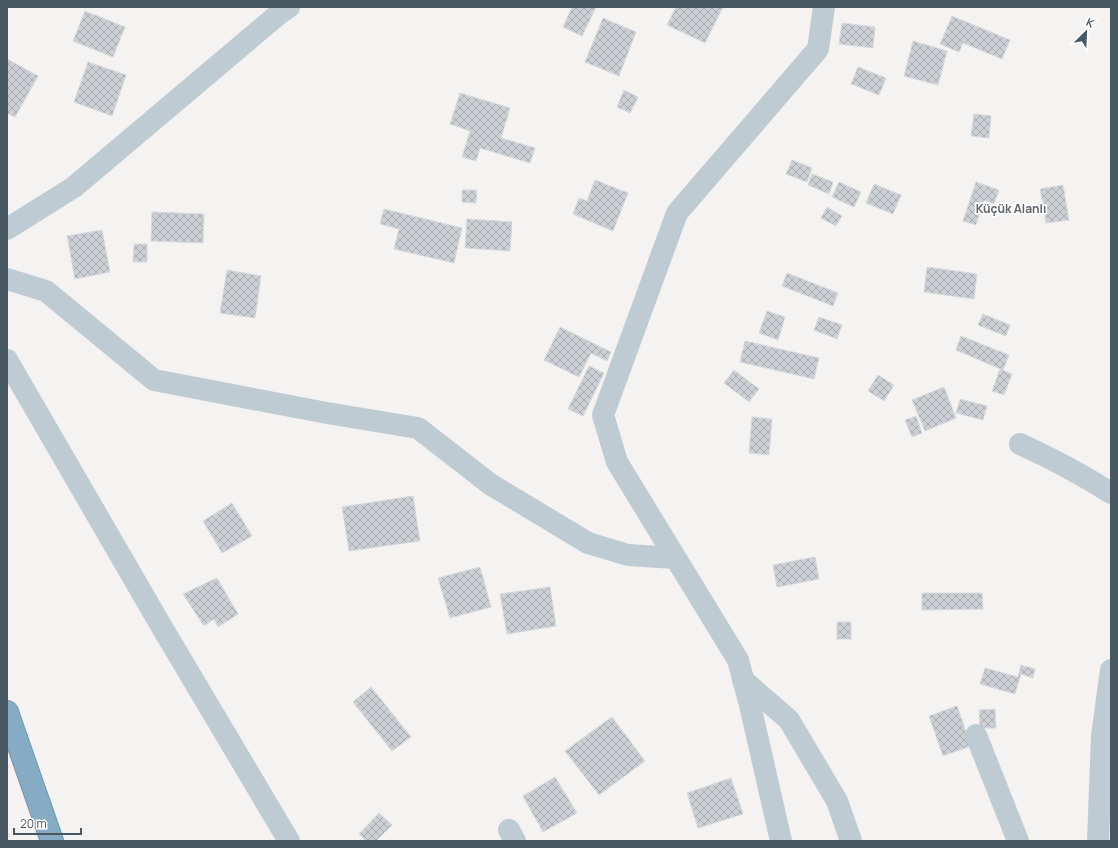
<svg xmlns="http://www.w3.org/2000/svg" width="1118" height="848" font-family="Manrope,sans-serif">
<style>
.building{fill:url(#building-cross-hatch);stroke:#d6d9de}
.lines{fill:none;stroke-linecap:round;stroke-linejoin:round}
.highway-casing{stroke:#7196b1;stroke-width:24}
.minor{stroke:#bfcbd3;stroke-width:22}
.highway{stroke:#86abc4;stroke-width:22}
.labels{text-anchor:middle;stroke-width:3.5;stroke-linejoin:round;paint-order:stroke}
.quarter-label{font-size:12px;font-weight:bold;fill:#5e6368;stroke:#fff}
</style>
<defs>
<pattern id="building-cross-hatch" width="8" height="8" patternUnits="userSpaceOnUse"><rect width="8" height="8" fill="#ccd0d5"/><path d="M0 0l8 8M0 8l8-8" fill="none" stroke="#a8acb0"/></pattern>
</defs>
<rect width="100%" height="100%" fill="#f5f2f2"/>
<!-- building -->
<g class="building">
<path d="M572 7H596L582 36 563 27Z"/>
<path d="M676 7H723L705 43 667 25Z"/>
<path d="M85 11 125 27 113 57 73 41Z"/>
<path d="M952 16 1010 40 1002 59 963 43 959 52 940 44Z"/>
<path d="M603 18 636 32 619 76 585 62Z"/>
<path d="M842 23 875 27 873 48 839 44Z"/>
<path d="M913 41 947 51 938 85 904 76Z"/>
<path d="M7 59 38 76 15 117 7 113Z"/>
<path d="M88 62 126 75 112 116 74 102Z"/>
<path d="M858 67 886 78 879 95 851 84Z"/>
<path d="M624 90 638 97 630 113 617 107Z"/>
<path d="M460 93 510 108 501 138 535 148 530 163 480 148 476 161 462 157 470 131 450 124Z"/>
<path d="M974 114 991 116 989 138 971 136Z"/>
<path d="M792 160 812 168 807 182 786 174Z"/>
<path d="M812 174 833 182 829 194 808 185Z"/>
<path d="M595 180 628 193 613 231 573 214 579 198 587 201Z"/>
<path d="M839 182 861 192 854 207 832 197Z"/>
<path d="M976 182 999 190 994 204 984 200 976 225 963 221Z"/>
<path d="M874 184 901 195 893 214 866 203Z"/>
<path d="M1063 185 1069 220 1046 223 1040 189Z"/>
<path d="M462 190H477L476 203 462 202Z"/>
<path d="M827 207 842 216 836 226 821 218Z"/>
<path d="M384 209 462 228 454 263 394 249 399 229 380 224Z"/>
<path d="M152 212 204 214 203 243 151 241Z"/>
<path d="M467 219 512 222 510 251 465 248Z"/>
<path d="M102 230 110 272 75 279 67 236Z"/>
<path d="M134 244H147V262H133Z"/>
<path d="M927 267 977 274 974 299 924 292Z"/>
<path d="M227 270 261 276 255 318 220 313Z"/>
<path d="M787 273 838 293 833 306 782 286Z"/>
<path d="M767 311 785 317 778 340 759 333Z"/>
<path d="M983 314 1010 325 1006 336 978 325Z"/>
<path d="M819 317 842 325 837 339 814 330Z"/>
<path d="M560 327 611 352 607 361 591 353 579 377 544 360Z"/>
<path d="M961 336 1009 355 1003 370 956 350Z"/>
<path d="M745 341 819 358 814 379 740 362Z"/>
<path d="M589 366 604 373 583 416 568 409Z"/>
<path d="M1000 369 1012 374 1004 395 992 391Z"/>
<path d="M734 370 759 389 749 402 724 383Z"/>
<path d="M878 375 894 385 884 401 868 391Z"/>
<path d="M944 387 956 418 925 431 912 400Z"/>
<path d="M960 399 987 406 983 420 956 413Z"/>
<path d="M916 416 922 433 912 437 905 420Z"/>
<path d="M752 417 772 419 769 455 749 453Z"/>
<path d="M413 496 420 541 349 551 342 507Z"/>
<path d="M232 503 252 536 222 553 203 521Z"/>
<path d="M815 557 819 579 777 587 773 565Z"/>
<path d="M480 567 491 607 450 618 438 578Z"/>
<path d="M217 578 238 614 218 627 214 619 204 626 183 594Z"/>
<path d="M550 587 556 626 507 634 500 594Z"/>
<path d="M922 593H982L983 609 922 610Z"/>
<rect x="837" y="622" width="14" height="17"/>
<path d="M1021 665 1035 669 1033 678 1021 674 1015 694 980 684 985 668 1018 677Z"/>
<path d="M371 687 411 737 392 751 353 702Z"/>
<path d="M957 706 971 746 943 756 929 716Z"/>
<path d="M995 709 996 728H980L979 710Z"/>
<path d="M612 717 645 761 599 795 565 751Z"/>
<path d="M555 777 577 813 543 832 523 796Z"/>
<path d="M731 778 743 814 698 828 687 793Z"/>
<path d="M379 813 392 825 376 841H366L359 834Z"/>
</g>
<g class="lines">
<!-- highway casing -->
<g class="highway-casing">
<path id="highway" d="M7 712 52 841"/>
</g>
<!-- minor -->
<g class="minor">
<path d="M7 229 74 187 280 13 289 7"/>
<path d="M7 279 46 291 154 380 327 413 418 428 490 484 588 543 628 555 675 558"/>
<path d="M7 360 163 629 289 841"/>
<path d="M1020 444C1053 459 1081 474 1111 493"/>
<path d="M743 680 789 720 837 801 851 841"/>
<path d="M976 735 1018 841"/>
<path d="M509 830 515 841"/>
<path d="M781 841 750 705 738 660 617 462 603 415 677 213 818 49 824 7"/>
<path d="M1098 841 1102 736 1111 670"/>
</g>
<!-- highway -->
<use href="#highway" class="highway"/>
</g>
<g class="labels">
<!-- quarter labels -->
<g class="quarter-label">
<text x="1011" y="213">Küçük Alanlı</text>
</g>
</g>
<!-- border -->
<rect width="1118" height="848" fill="none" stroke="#485862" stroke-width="16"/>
<!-- north arrow -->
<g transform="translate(1086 32) rotate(24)" stroke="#ffffff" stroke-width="3" paint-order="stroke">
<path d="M0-3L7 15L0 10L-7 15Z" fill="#485862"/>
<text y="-6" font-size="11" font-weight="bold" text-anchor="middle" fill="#485862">K</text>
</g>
<!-- scale -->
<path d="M14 828v6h67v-6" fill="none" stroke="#485862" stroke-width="2"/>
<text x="20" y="828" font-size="12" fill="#485862" stroke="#ffffff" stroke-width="3" paint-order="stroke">20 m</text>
</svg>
